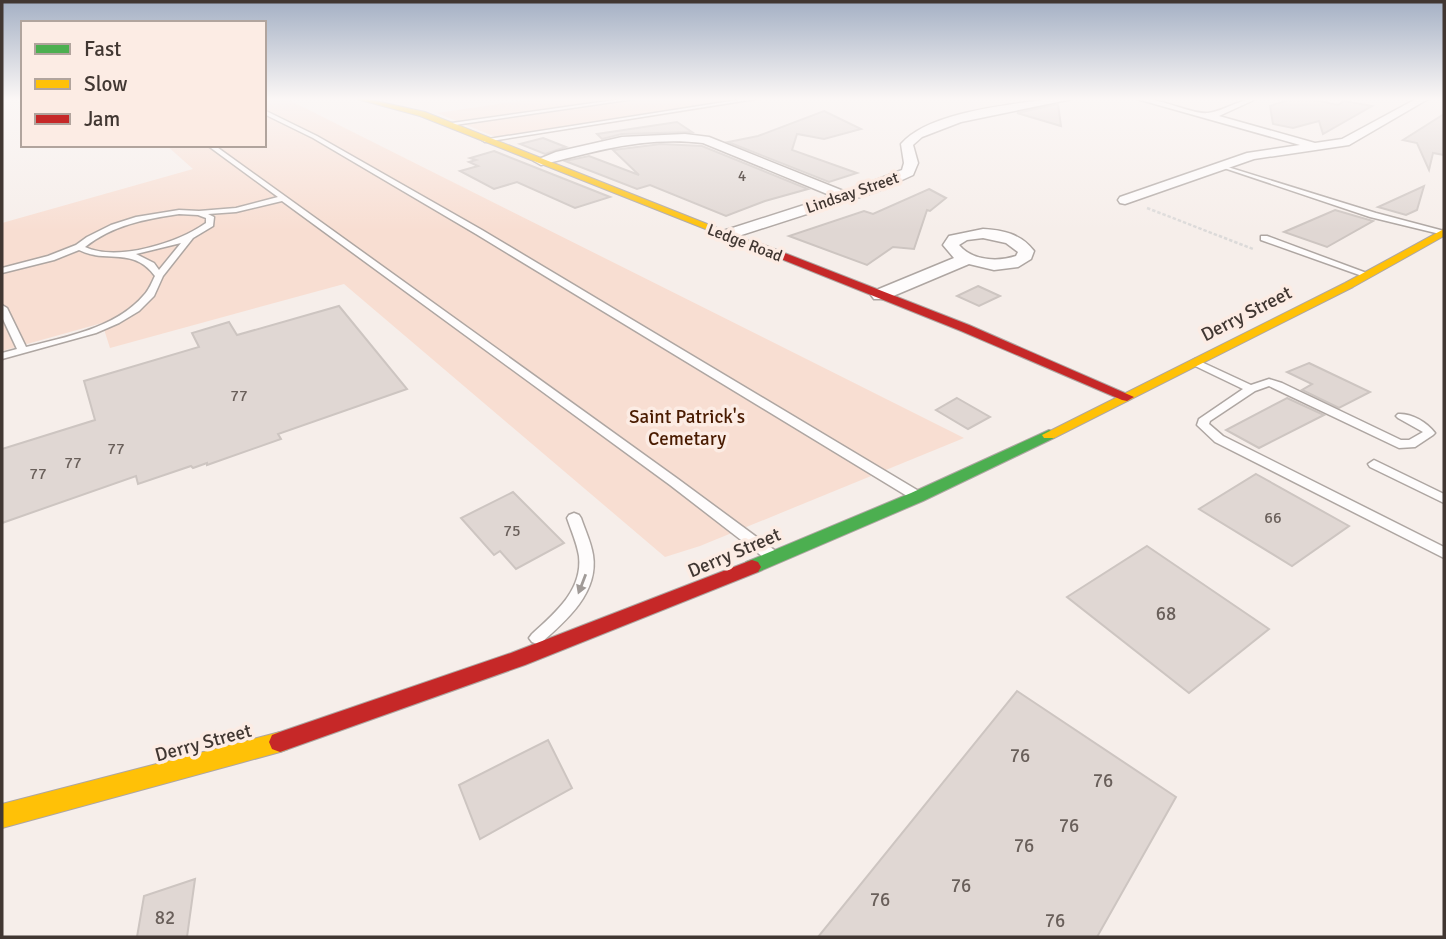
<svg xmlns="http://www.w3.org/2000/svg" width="1446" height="939" font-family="Signika,sans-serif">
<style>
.green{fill:#f8ded2}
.building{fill:#e0d7d3;stroke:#cdc5c1;stroke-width:2}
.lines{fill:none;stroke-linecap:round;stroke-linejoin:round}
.lane-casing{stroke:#aea6a2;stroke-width:3}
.street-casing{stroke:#aea6a2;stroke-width:3}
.fast-casing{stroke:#aea6a2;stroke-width:2}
.slow-casing{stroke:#aea6a2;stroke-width:2}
.jam-casing{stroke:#aea6a2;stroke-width:2}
.path{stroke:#dcdad9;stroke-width:2.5;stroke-dasharray:3.5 2;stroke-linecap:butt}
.lane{fill:#fefcfc;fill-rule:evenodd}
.street{fill:#fefcfc;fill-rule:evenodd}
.fast{fill:#4caf50;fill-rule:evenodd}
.slow{fill:#ffc107;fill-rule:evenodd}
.jam{fill:#c62828;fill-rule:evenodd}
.oneway{fill:#a09a97}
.labels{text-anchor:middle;stroke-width:7;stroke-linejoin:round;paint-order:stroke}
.number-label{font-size:16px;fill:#695f5a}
.far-street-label{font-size:16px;fill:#413732;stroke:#fcece4}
.street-label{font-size:19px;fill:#413732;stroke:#fcece4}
.park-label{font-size:19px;fill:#491b01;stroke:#fcece4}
.near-number-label{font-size:19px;fill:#695f5a}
</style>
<rect width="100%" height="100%" fill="#f6eeea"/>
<!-- green -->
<g class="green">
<path d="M287 99 964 438 700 546 665 557 344 284 110 348 102 323 2 351V223L193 169 166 145H264V100Z"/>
<path d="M533 99H769L503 140 437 113Z"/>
</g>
<!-- building -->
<g class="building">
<path d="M1291 99H1310L1338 105 1344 101 1372 106 1323 134 1319 121 1293 128 1273 124 1270 106Z"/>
<path d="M1058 104 1061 126 1017 113Z"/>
<path d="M824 111 861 129 824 139 797 134 792 150 857 173 829 182 728 142 758 136Z"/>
<path d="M1444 114V155L1433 153 1429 170 1417 143 1403 140Z"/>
<path d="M677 122 692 132 622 134 602 139 597 134Z"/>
<path d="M543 138 566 147 545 154 520 144Z"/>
<path d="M661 144 702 146 808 189 765 201 726 216 650 185 637 189 565 161 589 156 639 175 613 150Z"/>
<path d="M494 151 610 197 575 208 517 182 494 189 460 171 478 166 469 162 476 160 470 158Z"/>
<path d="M1424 186 1417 210 1406 215 1378 207Z"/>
<path d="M929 189 946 198 930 211 927 210 914 249 893 247 867 265 789 236 864 211 873 214Z"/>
<path d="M1335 210 1373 221 1327 247 1284 232Z"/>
<path d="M978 286 1000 296 979 306 957 296Z"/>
<path d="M339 306 407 389 278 434 281 439 207 465V463L193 468 191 466 138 484 136 476 2 523V449L95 420 84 381 199 347 192 333 229 322 237 335Z"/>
<path d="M1309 363 1370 392 1339 408 1302 390 1312 384 1287 372Z"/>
<path d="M957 398 990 417 968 429 936 410Z"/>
<path d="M1287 398 1324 415 1259 448 1226 430Z"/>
<path d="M1256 474 1349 526 1292 566 1199 509Z"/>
<path d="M513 492 564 543 516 569 500 551 494 555 461 518Z"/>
<path d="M1147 546 1269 629 1189 693 1067 597Z"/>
<path d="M1017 691 1176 797 1097 937H818Z"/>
<path d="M548 740 572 788 480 839 459 785Z"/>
<path d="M195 879 187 937H137L144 896Z"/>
</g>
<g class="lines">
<!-- lane casing -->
<g class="lane-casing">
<g id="lane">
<path d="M622 99H634L448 126 445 124Z"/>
<path d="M744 99H755L485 142 482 140Z"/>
<path d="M264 110 317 136 482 230 922 493 923 496 917 500 912 499 476 234 313 138 264 114Z"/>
<path d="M207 145H214L678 479 777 552 779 556 777 560H767L670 485 282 201 236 212 208 214 214 217 213 226 193 238 163 276 154 296 139 311 119 323 96 333 2 359V353L17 349 2 317V305L7 308 26 347C66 337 116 328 144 295 149 290 152 282 155 276 133 246 107 264 79 250L54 260 2 273V268L48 256 76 245 87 237 111 225 136 217 179 210 199 211 236 208 278 197ZM179 214 198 215 206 218V223C178 243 117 262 85 247 113 225 145 219 179 214ZM181 243 159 270 154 263 136 254Z"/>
<path d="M1218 164 1376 213 1444 231V235L1370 217 1218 166Z"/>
<path d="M1261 236H1267L1372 275 1365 277 1261 240Z"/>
<path d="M1195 359 1251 385 1269 379 1282 383 1401 440H1409L1423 432 1398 418 1396 416 1398 414C1411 413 1427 422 1435 433L1433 435 1415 447 1399 448 1269 386 1255 391 1210 421 1209 424 1223 436 1444 547V558L1215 442 1197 425 1199 419 1243 389 1191 364 1190 362Z"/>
<path d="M1374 460 1444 494V503L1370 467 1368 464Z"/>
<path d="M574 513 579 515 581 518C585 530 591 542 593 555 599 592 567 620 542 642L537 644 532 642 529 638 532 634C555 613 583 590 579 556 577 543 571 530 567 518L569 515Z"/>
</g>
</g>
<!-- street casing -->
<g class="street-casing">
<g id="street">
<path d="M1050 99H1072L961 122 922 137 913 145 918 163 913 175 878 191 726 240 720 238 718 235 720 232 832 196 703 143C646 136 595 151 541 165L534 161 556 152 622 137 685 134 709 137 846 192 902 170 904 163 901 144C929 112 1008 105 1050 99Z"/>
<path d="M1137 99C1161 97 1191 115 1208 113 1225 111 1238 99 1256 99L1219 116 1315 143 1342 139 1416 99H1428L1349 145 1254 159 1125 204 1120 203 1118 200 1120 197 1247 153 1300 145Z"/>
<path d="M983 229C1003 230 1021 234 1034 251L1031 259 1018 267 994 270 969 264 886 299H874L871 295 874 291 954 258 943 245 949 236ZM983 238 1006 243 1018 252 1016 256C998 262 972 261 959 245L967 240Z"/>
</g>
</g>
<!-- fast casing -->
<g class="fast-casing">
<path id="fast" d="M1049 430 1054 432 1056 435 1054 438 923 501 758 572H746L743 567 746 562 911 493Z"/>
</g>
<!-- slow casing -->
<g class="slow-casing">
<g id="slow">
<path d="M357 99H367L425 112 755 243 746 245 420 116Z"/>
<path d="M1444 229V236L1353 287 1054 438H1044L1042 435 1345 283Z"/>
<path d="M280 732 288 735 291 742 288 749 280 752 2 828V804Z"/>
</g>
</g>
<!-- jam casing -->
<g class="jam-casing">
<g id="jam">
<path d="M746 241H754L969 325 1134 397 1127 401 1122 400 961 331 746 245Z"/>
<path d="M752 560 758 562 761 567 758 572 525 665 280 752 272 749 269 742 272 735 280 732 511 653Z"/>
</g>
</g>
<!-- path -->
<path class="path" d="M1147 208 1253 249"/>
<!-- lane -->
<use href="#lane" class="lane"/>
<!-- street -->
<use href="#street" class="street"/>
<!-- fast -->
<use href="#fast" class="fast"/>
<!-- slow -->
<use href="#slow" class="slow"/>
<!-- jam -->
<use href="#jam" class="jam"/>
</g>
<!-- one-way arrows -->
<defs><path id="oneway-solid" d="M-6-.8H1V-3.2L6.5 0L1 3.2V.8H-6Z" transform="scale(1.75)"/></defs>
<use class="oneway" href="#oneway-solid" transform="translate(582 584) rotate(111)"/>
<!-- sky -->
<linearGradient id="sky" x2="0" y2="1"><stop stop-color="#a4b0c4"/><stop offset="0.43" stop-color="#fbf7f6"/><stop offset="1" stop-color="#fbf7f6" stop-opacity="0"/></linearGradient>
<rect width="1446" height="230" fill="url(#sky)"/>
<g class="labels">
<!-- number labels -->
<g class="number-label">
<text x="742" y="181">4</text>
<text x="239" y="401">77</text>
<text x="116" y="454">77</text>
<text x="73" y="468">77</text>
<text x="38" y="479">77</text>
<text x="1273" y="523">66</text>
<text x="512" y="536">75</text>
</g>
<!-- far-street labels -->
<g class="far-street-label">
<text transform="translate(852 192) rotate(-19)" y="6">Lindsay Street</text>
<text transform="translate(745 242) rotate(21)" y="6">Ledge Road</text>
</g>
<!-- street labels -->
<g class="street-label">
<text transform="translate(1246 313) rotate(-27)" y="7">Derry Street</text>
<text transform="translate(734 552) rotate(-23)" y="7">Derry Street</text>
<text transform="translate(203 742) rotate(-15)" y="7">Derry Street</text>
</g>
<!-- park labels -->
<g class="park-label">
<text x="687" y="423">Saint Patrick's<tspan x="687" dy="22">Cemetary</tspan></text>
</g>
<!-- near-number labels -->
<g class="near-number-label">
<text x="1166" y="620">68</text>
<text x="1020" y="762">76</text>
<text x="1103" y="787">76</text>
<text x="1069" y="832">76</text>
<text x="1024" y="852">76</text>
<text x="961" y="892">76</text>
<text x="880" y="906">76</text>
<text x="165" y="924">82</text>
<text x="1055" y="927">76</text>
</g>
</g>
<!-- border -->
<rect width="1446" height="939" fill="none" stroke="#413732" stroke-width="7"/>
<!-- legend -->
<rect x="21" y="21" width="245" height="126" fill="#fcece4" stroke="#b1a49d" stroke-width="2"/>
<rect x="35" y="44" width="35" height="10" fill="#4caf50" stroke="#b1a49d" stroke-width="2"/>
<text x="84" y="56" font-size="21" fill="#413732">Fast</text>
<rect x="35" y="79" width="35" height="10" fill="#ffc107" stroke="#b1a49d" stroke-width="2"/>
<text x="84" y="91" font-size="21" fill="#413732">Slow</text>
<rect x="35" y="114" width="35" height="10" fill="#c62828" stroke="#b1a49d" stroke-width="2"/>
<text x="84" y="126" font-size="21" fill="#413732">Jam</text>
</svg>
